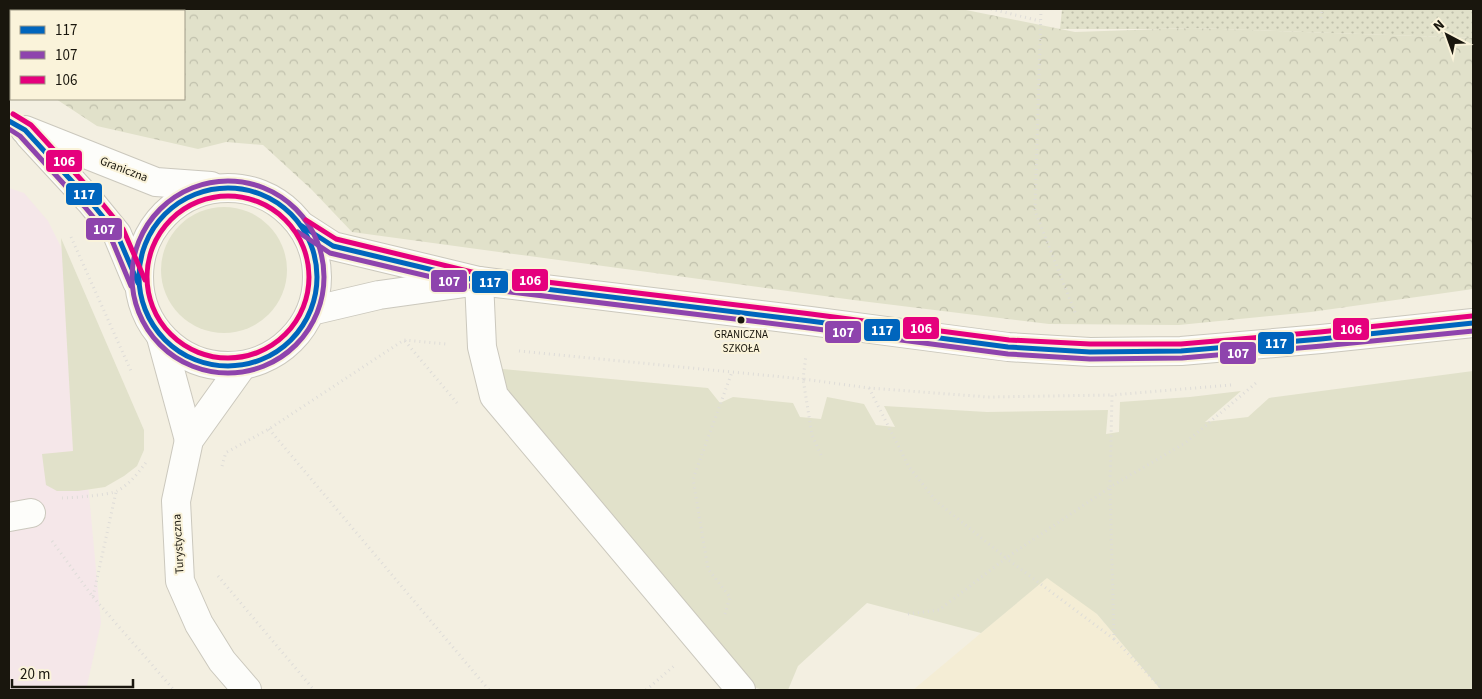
<svg xmlns="http://www.w3.org/2000/svg" width="1482" height="699" font-family="'Source Sans 3',sans-serif">
<style>
.built{fill:#f4edd5}
.industrial{fill:#f5e7e9}
.grass{fill:#e1e1ca}
.forest{fill:url(#forest-crowns)}
.garden{fill:url(#garden-dots)}
.lines{fill:none;stroke-linecap:round;stroke-linejoin:round}
.minor-casing{stroke:#cbc8bd;stroke-width:30}
.tertiary-casing{stroke:#cbc8bd;stroke-width:30}
.path{stroke:#dedcd8;stroke-width:3;stroke-dasharray:1 4;stroke-linecap:butt}
.minor{stroke:#fdfdfa;stroke-width:28}
.tertiary{stroke:#fdfdfa;stroke-width:28}
.bus-1-casing{stroke:#faf3da;stroke-width:9}
.bus-2-casing{stroke:#faf3da;stroke-width:9}
.bus-3-casing{stroke:#faf3da;stroke-width:9}
.bus-1{stroke:#0065bd;stroke-width:5}
.bus-2{stroke:#8e44ad;stroke-width:5}
.bus-3{stroke:#e5007d;stroke-width:5}
.bus-dot{fill:#19160d;stroke:#faf3da;stroke-width:2}
.labels{text-anchor:middle;stroke-width:4;stroke-linejoin:round;paint-order:stroke}
.bus-label{font-size:11px;fill:#19160d;stroke:#faf3da}
.street-label{font-size:12px;fill:#19160d;stroke:#faf3da}
.line-badge{stroke:#faf3da;stroke-width:2}
.badge-label{font-size:14px;text-anchor:middle;font-weight:bold;fill:#fff}
</style>
<defs>
<pattern id="forest-crowns" width="20" height="18" patternUnits="userSpaceOnUse" patternTransform="scale(1.25)"><rect width="20" height="18" fill="#e1e1ca"/><path d="M2 6a3 3 0 1 1 6 0M12 15a3 3 0 1 1 6 0" fill="none" stroke="#c0c0ac"/></pattern>
<pattern id="garden-dots" width="8" height="8" patternUnits="userSpaceOnUse" patternTransform="scale(1.25)"><rect width="8" height="8" fill="#e1e1ca"/><path d="M2 2h.1M6 6h.1" fill="none" stroke="#c0c0ac" stroke-width="1.8" stroke-linecap="round"/></pattern>
</defs>
<rect width="100%" height="100%" fill="#f3efe1"/>
<!-- built -->
<path class="built" d="M1058 568 1161 690H913L981 633Z"/>
<!-- industrial -->
<path class="industrial" d="M9 188 24 193 48 221 67 259 101 623 86 690H9Z"/>
<!-- grass -->
<g class="grass">
<circle cx="224" cy="270" r="63"/>
<path d="M61 238 144 430V450L137 466 124 476 105 487 78 491H57L46 485 42 454 73 451Z"/>
<path d="M481 366 503 370V369L708 388 720 403 733 397 793 403 800 417 821 419 827 397 864 404 876 425 895 427 884 406 987 412 1108 410 1106 434 1119 432 1120 402 1190 397 1241 391 1205 422 1248 417 1269 398 1473 371V690H1161L1097 614 1047 578 981 633 867 603 798 666 788 690H764L753 687Z"/>
</g>
<!-- forest -->
<path class="forest" d="M9 9H961L1075 32 1192 28 1473 38V289L1311 312 1179 325 1049 324 861 301 352 232 312 190 263 145 226 142 198 149 97 126 56 99H184V11H11V69L9 67Z"/>
<!-- garden -->
<path class="garden" d="M1062 9H1473V38L1192 28 1158 29H1060Z"/>
<g class="lines">
<!-- minor casing -->
<g class="minor-casing">
<g id="minor">
<path d="M479 281 482 347 494 396 741 690"/>
<path d="M161 337 189 440"/>
<path d="M242 366 189 440 176 501 180 581 199 624 222 661 247 690"/>
<path d="M9 517 31 513"/>
</g>
</g>
<!-- tertiary casing -->
<g class="tertiary-casing">
<g id="tertiary">
<path d="M25 130 156 182 211 186"/>
<path d="M29 135 90 201 117 234 137 282"/>
<circle cx="228" cy="277" r="89"/>
<path d="M302 226 333 246 479 281 810 321 1008 347 1090 352 1181 351 1321 339 1473 323"/>
<path d="M311 311 379 295 465 283"/>
</g>
</g>
<!-- path -->
<g class="path">
<path d="M991 9 1040 21"/>
<path d="M1041 9 1035 211 1076 315"/>
<path d="M1321 18 1322 9"/>
<path d="M9 87 11 88"/>
<path d="M71 237 131 371"/>
<path d="M405 341 457 403"/>
<path d="M519 351 803 379 806 355"/>
<path d="M1231 385 1112 395 1110 487 1185 443 1256 383"/>
<path d="M869 388 909 467 936 501 1006 558 1109 488"/>
<path d="M269 429 489 690"/>
<path d="M227 452 269 429 404 340 446 344"/>
<path d="M821 455 812 435 803 379 869 388 988 397 1112 395"/>
<path d="M222 466 226 452"/>
<path d="M62 498C72 498 109 495 117 491 129 485 139 472 147 461"/>
<path d="M52 541 93 597 116 492"/>
<path d="M218 576 314 690"/>
<path d="M93 597 174 690"/>
<path d="M725 614 730 597 708 569 693 479 732 372"/>
<path d="M908 614 939 610 1006 558 1114 639 1110 487"/>
<path d="M1114 639 1163 690"/>
<path d="M646 690 674 666"/>
</g>
<!-- minor -->
<use href="#minor" class="minor"/>
<!-- tertiary -->
<use href="#tertiary" class="tertiary"/>
<!-- bus-1 casing -->
<g class="bus-1-casing">
<g id="bus-1">
<path d="M9 121 25 130 90 201 117 234 138 283"/>
<circle cx="228" cy="277" r="89"/>
<path d="M302 226 333 246 479 281 810 321 1008 347 1090 352 1181 351 1321 339 1473 323"/>
</g>
</g>
<!-- bus-2 casing -->
<g class="bus-2-casing">
<g id="bus-2">
<path d="M9 129 20 136 84 206 111 238 131 286"/>
<circle cx="228" cy="277" r="96"/>
<path d="M298 232 330 253 478 288 809 328 1008 354 1090 359 1182 358 1322 346 1473 331"/>
</g>
</g>
<!-- bus-3 casing -->
<g class="bus-3-casing">
<g id="bus-3">
<path d="M13 114 31 125 96 196 123 229 145 280"/>
<circle cx="228" cy="277" r="81"/>
<path d="M306 220 336 239 480 274 811 314 1009 340 1090 344H1181L1320 332 1472 316"/>
</g>
</g>
<!-- bus-1 -->
<use href="#bus-1" class="bus-1"/>
<!-- bus-2 -->
<use href="#bus-2" class="bus-2"/>
<!-- bus-3 -->
<use href="#bus-3" class="bus-3"/>
</g>
<!-- markers -->
<circle class="bus-dot" cx="741" cy="320" r="4.5"/>
<g class="labels">
<!-- bus labels -->
<g class="bus-label">
<text x="741" y="338">GRANICZNA<tspan x="741" dy="14">SZKOŁA</tspan></text>
</g>
<!-- street labels -->
<g class="street-label">
<text transform="translate(124 169) rotate(21)" y="4">Graniczna</text>
<text transform="translate(178 544) rotate(-93)" y="4">Turystyczna</text>
</g>
</g>
<g class="line-badge">
<rect x="45" y="149" width="38" height="24" rx="5" fill="#e5007d"/>
<rect x="65" y="182" width="38" height="24" rx="5" fill="#0065bd"/>
<rect x="85" y="217" width="38" height="24" rx="5" fill="#8e44ad"/>
<rect x="511" y="268" width="38" height="24" rx="5" fill="#e5007d"/>
<rect x="430" y="269" width="38" height="24" rx="5" fill="#8e44ad"/>
<rect x="471" y="270" width="38" height="24" rx="5" fill="#0065bd"/>
<rect x="902" y="316" width="38" height="24" rx="5" fill="#e5007d"/>
<rect x="1332" y="317" width="38" height="24" rx="5" fill="#e5007d"/>
<rect x="863" y="318" width="38" height="24" rx="5" fill="#0065bd"/>
<rect x="824" y="320" width="38" height="24" rx="5" fill="#8e44ad"/>
<rect x="1257" y="331" width="38" height="24" rx="5" fill="#0065bd"/>
<rect x="1219" y="341" width="38" height="24" rx="5" fill="#8e44ad"/>
</g>
<g class="badge-label">
<text x="64" y="166">106</text>
<text x="84" y="199">117</text>
<text x="104" y="234">107</text>
<text x="530" y="285">106</text>
<text x="449" y="286">107</text>
<text x="490" y="287">117</text>
<text x="921" y="333">106</text>
<text x="1351" y="334">106</text>
<text x="882" y="335">117</text>
<text x="843" y="337">107</text>
<text x="1276" y="348">117</text>
<text x="1238" y="358">107</text>
</g>
<!-- border -->
<rect width="1482" height="699" fill="none" stroke="#19160d" stroke-width="20"/>
<!-- legend -->
<rect x="10" y="10" width="175" height="90" fill="#faf3da" stroke="#a09b88"/>
<rect x="20" y="26" width="25" height="8" fill="#0065bd" stroke="#a09b88"/>
<text x="55" y="35" font-size="15" fill="#19160d">117</text>
<rect x="20" y="51" width="25" height="8" fill="#8e44ad" stroke="#a09b88"/>
<text x="55" y="60" font-size="15" fill="#19160d">107</text>
<rect x="20" y="76" width="25" height="8" fill="#e5007d" stroke="#a09b88"/>
<text x="55" y="85" font-size="15" fill="#19160d">106</text>
<!-- north arrow -->
<g transform="translate(1447 35) rotate(319)" stroke="#faf3da" stroke-width="4" paint-order="stroke">
<path d="M0-4L9 19L0 12L-9 19Z" fill="#19160d"/>
<text y="-8" font-size="14" font-weight="bold" text-anchor="middle" fill="#19160d">N</text>
</g>
<!-- scale -->
<path d="M12 679v8h121v-8" fill="none" stroke="#19160d" stroke-width="2.5"/>
<text x="20" y="679" font-size="15" fill="#19160d" stroke="#faf3da" stroke-width="4" paint-order="stroke">20 m</text>
</svg>
